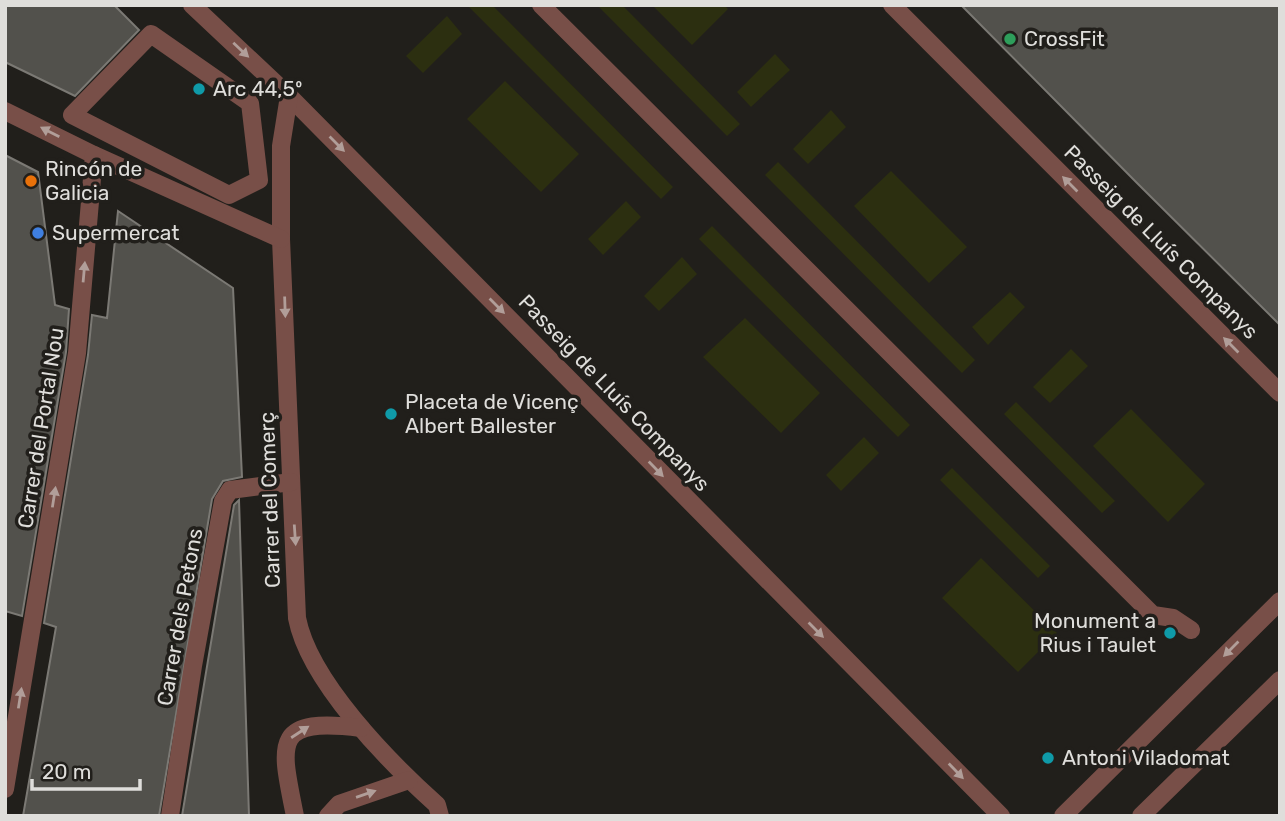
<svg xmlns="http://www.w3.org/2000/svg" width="1285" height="821" font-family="Rubik,sans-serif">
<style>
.green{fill:#2c2f10}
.building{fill:#52514c;stroke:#7b7974;stroke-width:2}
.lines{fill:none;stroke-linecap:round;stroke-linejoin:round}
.minor{stroke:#784f48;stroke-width:18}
.oneway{fill:#b19e99}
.leisure-dot{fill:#2e9e5b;stroke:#211f1b;stroke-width:2.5}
.culture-dot{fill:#0f9aa8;stroke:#211f1b;stroke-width:2.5}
.food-dot{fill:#e8710a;stroke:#211f1b;stroke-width:2.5}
.shop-dot{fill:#3f7fe0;stroke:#211f1b;stroke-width:2.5}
.labels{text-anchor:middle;stroke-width:7;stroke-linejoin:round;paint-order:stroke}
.poi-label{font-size:21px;fill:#dfdedb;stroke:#211f1b;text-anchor:start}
.street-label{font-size:21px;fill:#dfdedb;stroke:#211f1b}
</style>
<rect width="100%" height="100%" fill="#211f1b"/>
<!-- green -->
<g class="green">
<path d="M467 5H492L673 187 661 199Z"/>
<path d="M597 5H622L740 124 727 136Z"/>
<path d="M652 5H724L728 9 692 45Z"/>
<path d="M447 16 462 34 423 73 406 56Z"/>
<path d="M775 54 790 70 751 107 737 92Z"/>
<path d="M505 81 579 154 541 192 467 119Z"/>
<path d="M831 110 846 127 808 164 793 149Z"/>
<path d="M778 162 975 360 962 373 765 175Z"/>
<path d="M891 171 967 247 929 283 854 206Z"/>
<path d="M626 201 641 217 603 255 588 239Z"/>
<path d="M712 226 910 425 898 437 699 239Z"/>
<path d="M682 257 697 274 659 311 644 296Z"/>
<path d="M1010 292 1025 307 988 345 972 327Z"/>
<path d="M745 318 820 393 781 433 703 357Z"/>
<path d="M1071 349 1088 366 1050 403 1033 387Z"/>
<path d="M1016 402 1115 501 1102 513 1004 414Z"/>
<path d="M1131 409 1205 484 1168 522 1093 446Z"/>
<path d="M864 437 879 453 841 491 826 475Z"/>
<path d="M952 468 1050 566 1038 578 940 480Z"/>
<path d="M981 558 1057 633 1018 672 942 598Z"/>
</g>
<!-- building -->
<g class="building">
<path d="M5 5H114L139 30 75 96 5 62Z"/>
<path d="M961 5H1280V325L1137 183Z"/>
<path d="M5 155 38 172 55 305 69 309 66 352 22 616 5 611Z"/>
<path d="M118 211 233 288 242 477 223 481 212 499 159 816H23L56 627 44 623 88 355 92 315 107 318Z"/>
<path d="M239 500 249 816H182L234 505Z"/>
</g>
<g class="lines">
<!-- minor -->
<g class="minor">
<path d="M192 5 289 96 1001 816"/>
<path d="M541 5 1153 615 1173 618 1191 630"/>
<path d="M892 5 1280 393"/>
<path d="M151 34 250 103 259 180 229 195 72 115Z"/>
<path d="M289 96 281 146V239L297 618C309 681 389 762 437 805L440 816"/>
<path d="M5 111 94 155 281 239"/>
<path d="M5 789 77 353 94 155"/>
<path d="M170 816 193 666 223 501 230 490 291 482"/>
<path d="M295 816C280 742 272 717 361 728"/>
<path d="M328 816 339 804 409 780"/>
<path d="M1063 816 1280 601"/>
<path d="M1141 816 1280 680"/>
</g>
</g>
<!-- one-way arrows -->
<defs><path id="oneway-solid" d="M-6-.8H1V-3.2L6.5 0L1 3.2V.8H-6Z" transform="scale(1.75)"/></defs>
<g class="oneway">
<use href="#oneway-solid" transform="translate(241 50) rotate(43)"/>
<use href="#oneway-solid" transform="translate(50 132) rotate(-153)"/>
<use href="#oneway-solid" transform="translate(337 144) rotate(45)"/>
<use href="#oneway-solid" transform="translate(1070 184) rotate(-135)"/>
<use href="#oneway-solid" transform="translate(84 272) rotate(-85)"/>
<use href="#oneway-solid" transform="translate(497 306) rotate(45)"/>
<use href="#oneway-solid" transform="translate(285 307) rotate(88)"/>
<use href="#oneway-solid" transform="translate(1231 345) rotate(-135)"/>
<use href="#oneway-solid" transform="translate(656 469) rotate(46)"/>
<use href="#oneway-solid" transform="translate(54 497) rotate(-81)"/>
<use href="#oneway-solid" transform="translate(295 535) rotate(86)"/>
<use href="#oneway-solid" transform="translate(816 630) rotate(45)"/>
<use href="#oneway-solid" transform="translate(1231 649) rotate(135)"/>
<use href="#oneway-solid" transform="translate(20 698) rotate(-81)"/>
<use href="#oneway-solid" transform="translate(300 732) rotate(-33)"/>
<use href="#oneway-solid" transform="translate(956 771) rotate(46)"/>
<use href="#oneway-solid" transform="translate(366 794) rotate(-19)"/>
</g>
<!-- markers -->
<circle class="leisure-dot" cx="1010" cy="39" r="7"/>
<g class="culture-dot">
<circle cx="199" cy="89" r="7"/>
<circle cx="391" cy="414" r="7"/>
<circle cx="1170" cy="633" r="7"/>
<circle cx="1048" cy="758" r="7"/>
</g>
<circle class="food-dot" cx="31" cy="181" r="7"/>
<circle class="shop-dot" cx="38" cy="233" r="7"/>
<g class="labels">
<!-- poi labels -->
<g class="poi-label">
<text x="1024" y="46">CrossFit</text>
<text x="213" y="96">Arc 44,5º</text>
<text x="45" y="176">Rincón de<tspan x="45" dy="24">Galicia</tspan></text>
<text x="52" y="240">Supermercat</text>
<text x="405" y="409">Placeta de Vicenç<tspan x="405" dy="24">Albert Ballester</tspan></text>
<text x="1156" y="628" text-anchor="end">Monument a<tspan x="1156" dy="24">Rius i Taulet</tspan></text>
<text x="1062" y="765">Antoni Viladomat</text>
</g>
<!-- street labels -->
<g class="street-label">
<text transform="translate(1161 242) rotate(45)" y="7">Passeig de Lluís Companys</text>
<text transform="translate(614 393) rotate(46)" y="7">Passeig de Lluís Companys</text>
<text transform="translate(41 428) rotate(-81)" y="7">Carrer del Portal Nou</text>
<text transform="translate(270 500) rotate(-92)" y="7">Carrer del Comerç</text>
<text transform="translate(180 617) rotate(-80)" y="7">Carrer dels Petons</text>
</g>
</g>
<!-- border -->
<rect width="1285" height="821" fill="none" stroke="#dfdedb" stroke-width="14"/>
<!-- scale -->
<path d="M32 779v10h108v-10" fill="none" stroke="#dfdedb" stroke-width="3.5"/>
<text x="42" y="779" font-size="21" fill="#dfdedb" stroke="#211f1b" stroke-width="5" paint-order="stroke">20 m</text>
</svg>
